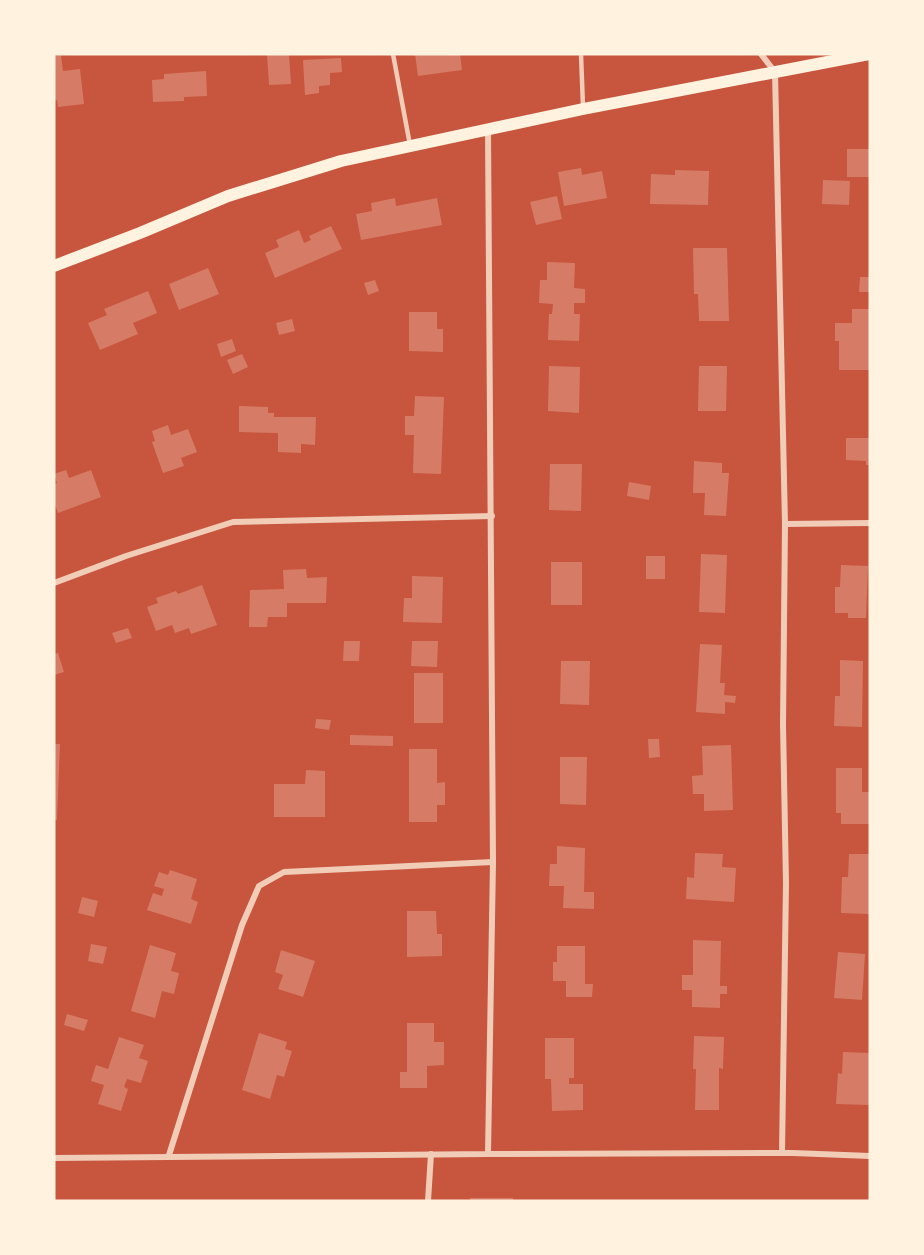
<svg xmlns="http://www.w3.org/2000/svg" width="924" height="1255" font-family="Inter,sans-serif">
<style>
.building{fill:#d67c66}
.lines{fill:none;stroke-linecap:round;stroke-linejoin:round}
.service{stroke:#f1ccb7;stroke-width:4.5}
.minor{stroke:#f1ccb7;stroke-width:6}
.secondary{stroke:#fff3e0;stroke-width:12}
</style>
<rect width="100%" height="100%" fill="#c8553d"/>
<!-- building -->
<g class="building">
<path d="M267 54H289L291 84 269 85Z"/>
<path d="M415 54H460L462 70 418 76Z"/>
<path d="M61 55 63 71 80 69 84 104 58 107 57 100 54 101V56Z"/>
<path d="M341 58 342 72 330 73V85L319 86V93L305 95 303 60Z"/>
<path d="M206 71 207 96 184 97V101L153 102 152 80 164 79V74Z"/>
<rect x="847" y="149" width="23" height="28"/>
<path d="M581 168 582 175 602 171 607 198 564 206 558 172Z"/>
<path d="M675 170 709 171 708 205 650 204 651 174 675 175Z"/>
<path d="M823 180 850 181 849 205 822 204Z"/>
<path d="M557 196 562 219 536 225 530 202Z"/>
<path d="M395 198 396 206 437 198 442 225 361 240 356 214 372 211 371 203Z"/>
<path d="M331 226 342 249 275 278 265 253 279 247 276 240 299 230 304 243 311 240 309 236Z"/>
<path d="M693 248H727L729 321H699L698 294H694Z"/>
<path d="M547 262 575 263 574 288 585 289V303H574V314H580L579 341 548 340 549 314H552L553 304 539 303 540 280H547Z"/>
<path d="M208 268 219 294 179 310 169 284Z"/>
<path d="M860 277H870V292H859Z"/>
<path d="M375 280 379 291 368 295 364 283Z"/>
<path d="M148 291 157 313 133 323 138 334 100 350 88 323 107 315 104 309Z"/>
<path d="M852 309H869V370H839V341H835V323H852Z"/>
<path d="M409 312H437V329H443V352L409 351Z"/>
<path d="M292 319 295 331 279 335 276 323Z"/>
<path d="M232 339 236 351 221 357 217 344Z"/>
<path d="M242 354 248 367 233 374 227 360Z"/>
<path d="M549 366 580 367 579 413 548 411Z"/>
<path d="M699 366H727L726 411H698Z"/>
<path d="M415 396 444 397 441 474 413 473 414 435H405V416H414Z"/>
<path d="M239 406 268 407V413H274V417H316L315 445 301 444V453L278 452V433L239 432Z"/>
<path d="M168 425 171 435 188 429 197 452 181 458 184 466 163 473 152 442 155 441 152 431Z"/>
<path d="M846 438H870V465H866V461L846 460Z"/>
<path d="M694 461 722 463V473H729L726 516 704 515 705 493H693Z"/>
<path d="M550 464H582L581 511 549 510Z"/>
<path d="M66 470 69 478 91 470 101 497 58 513 54 502V485L57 483 54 474Z"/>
<path d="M629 482 651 486 649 500 627 496Z"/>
<path d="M701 554 727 555 725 613 699 612Z"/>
<rect x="646" y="556" width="19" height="23"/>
<rect x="551" y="562" width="31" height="43"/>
<path d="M841 565 868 566 866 618H848V613H835V587H840Z"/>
<path d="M306 569 307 578 327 577 326 603H287V617H268L267 627H249L250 590 284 589 283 570Z"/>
<path d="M412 576 443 577 442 623 403 622 404 598H412Z"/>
<path d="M202 585 217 625 191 634 189 628 175 633 172 625 156 631 147 607 158 603 156 598 176 591 178 594Z"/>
<path d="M128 628 132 638 116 643 112 633Z"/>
<path d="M344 641H360L359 661H343Z"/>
<path d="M412 641H438L437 667 411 666Z"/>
<path d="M700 644 722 645 720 683H725L724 695 736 696 735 703 725 702V714L696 712Z"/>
<path d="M58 653 64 672 54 675V654Z"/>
<path d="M840 660 863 661 862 727 834 726 835 696H840Z"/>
<path d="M561 661H590L589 705 560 704Z"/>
<rect x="414" y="673" width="29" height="50"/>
<path d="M316 719 331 720 329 730 315 728Z"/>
<path d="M350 735 393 736V746L350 745Z"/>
<path d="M648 739H659L660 757 649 758Z"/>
<path d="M54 744H60L57 820H54Z"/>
<path d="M731 745 733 810 704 811V794H693L692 776 703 775 702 746Z"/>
<path d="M409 749H437V783L445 782V805H437V822H409Z"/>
<path d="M560 757H587L586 805 560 804Z"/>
<path d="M836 768H862V792H870L869 824H841V813H836Z"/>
<path d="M306 770 325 771V817H274V784H305Z"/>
<path d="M557 846 585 848 584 892H594V909L563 908 564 886H549L550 864H557Z"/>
<path d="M695 853 723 854 722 867 736 868 734 902 686 899 687 877 694 878Z"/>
<path d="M849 854H870V914L841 913 842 877H848Z"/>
<path d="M170 870 197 879 191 899 198 902 191 924 147 910 153 893 162 896 164 889 154 886 159 872 168 875Z"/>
<path d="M82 897 98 901 94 917 78 913Z"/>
<path d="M407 911H436L437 934H442V956L407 957Z"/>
<path d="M693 940 721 941 720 986H727V994H720V1008L692 1007V990H682V975H693Z"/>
<path d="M91 944 107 947 103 964 88 961Z"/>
<path d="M150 945 176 953 171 971 179 973 174 994 162 991 155 1018 131 1011Z"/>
<path d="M557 946H585V984H593L592 997H566V981H553V962H557Z"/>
<path d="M281 950 315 961 303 997 278 989 283 975 275 972Z"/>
<path d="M838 952 865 954 862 1000 834 998Z"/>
<path d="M67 1014 88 1020 84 1031 64 1025Z"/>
<path d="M407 1023H434V1042H444V1065L427 1066V1088H400V1072H407Z"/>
<path d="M259 1033 287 1042 285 1049 292 1051 284 1077 277 1075 270 1099 242 1090Z"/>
<path d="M694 1036 724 1037 723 1069 719 1068V1110H695L696 1069H693Z"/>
<path d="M119 1037 144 1045 139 1058 148 1061 141 1083 127 1079 124 1087 128 1089 121 1111 98 1104 104 1085 91 1081 96 1065 108 1069Z"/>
<path d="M545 1038H574V1078H569V1084H583V1110L552 1111 551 1079H545Z"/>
<path d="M843 1052 870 1053 869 1105 836 1104 838 1073 842 1074Z"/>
<rect x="470" y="1198" width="43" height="3"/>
</g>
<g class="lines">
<!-- service -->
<g class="service">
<path d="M393 54 410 145"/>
<path d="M581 54 583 107"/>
</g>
<!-- minor -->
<g class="minor">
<path d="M761 54 775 72 785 524 783 724 786 883 782 1153"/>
<path d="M785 524 870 523"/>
<path d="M54 583 126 556 233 522 492 516"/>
<path d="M488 1154 793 1153 870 1156"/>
<path d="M169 1155 242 925 259 886 284 872 493 862"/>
<path d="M54 1158 488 1154 493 862 488 129"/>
<path d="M428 1201 431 1154"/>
</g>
<!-- secondary -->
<path class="secondary" d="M54 266 140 233 228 196 341 161 583 109 869 54"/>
</g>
<!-- border -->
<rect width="924" height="1255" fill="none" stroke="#fff3e0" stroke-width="111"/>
</svg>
